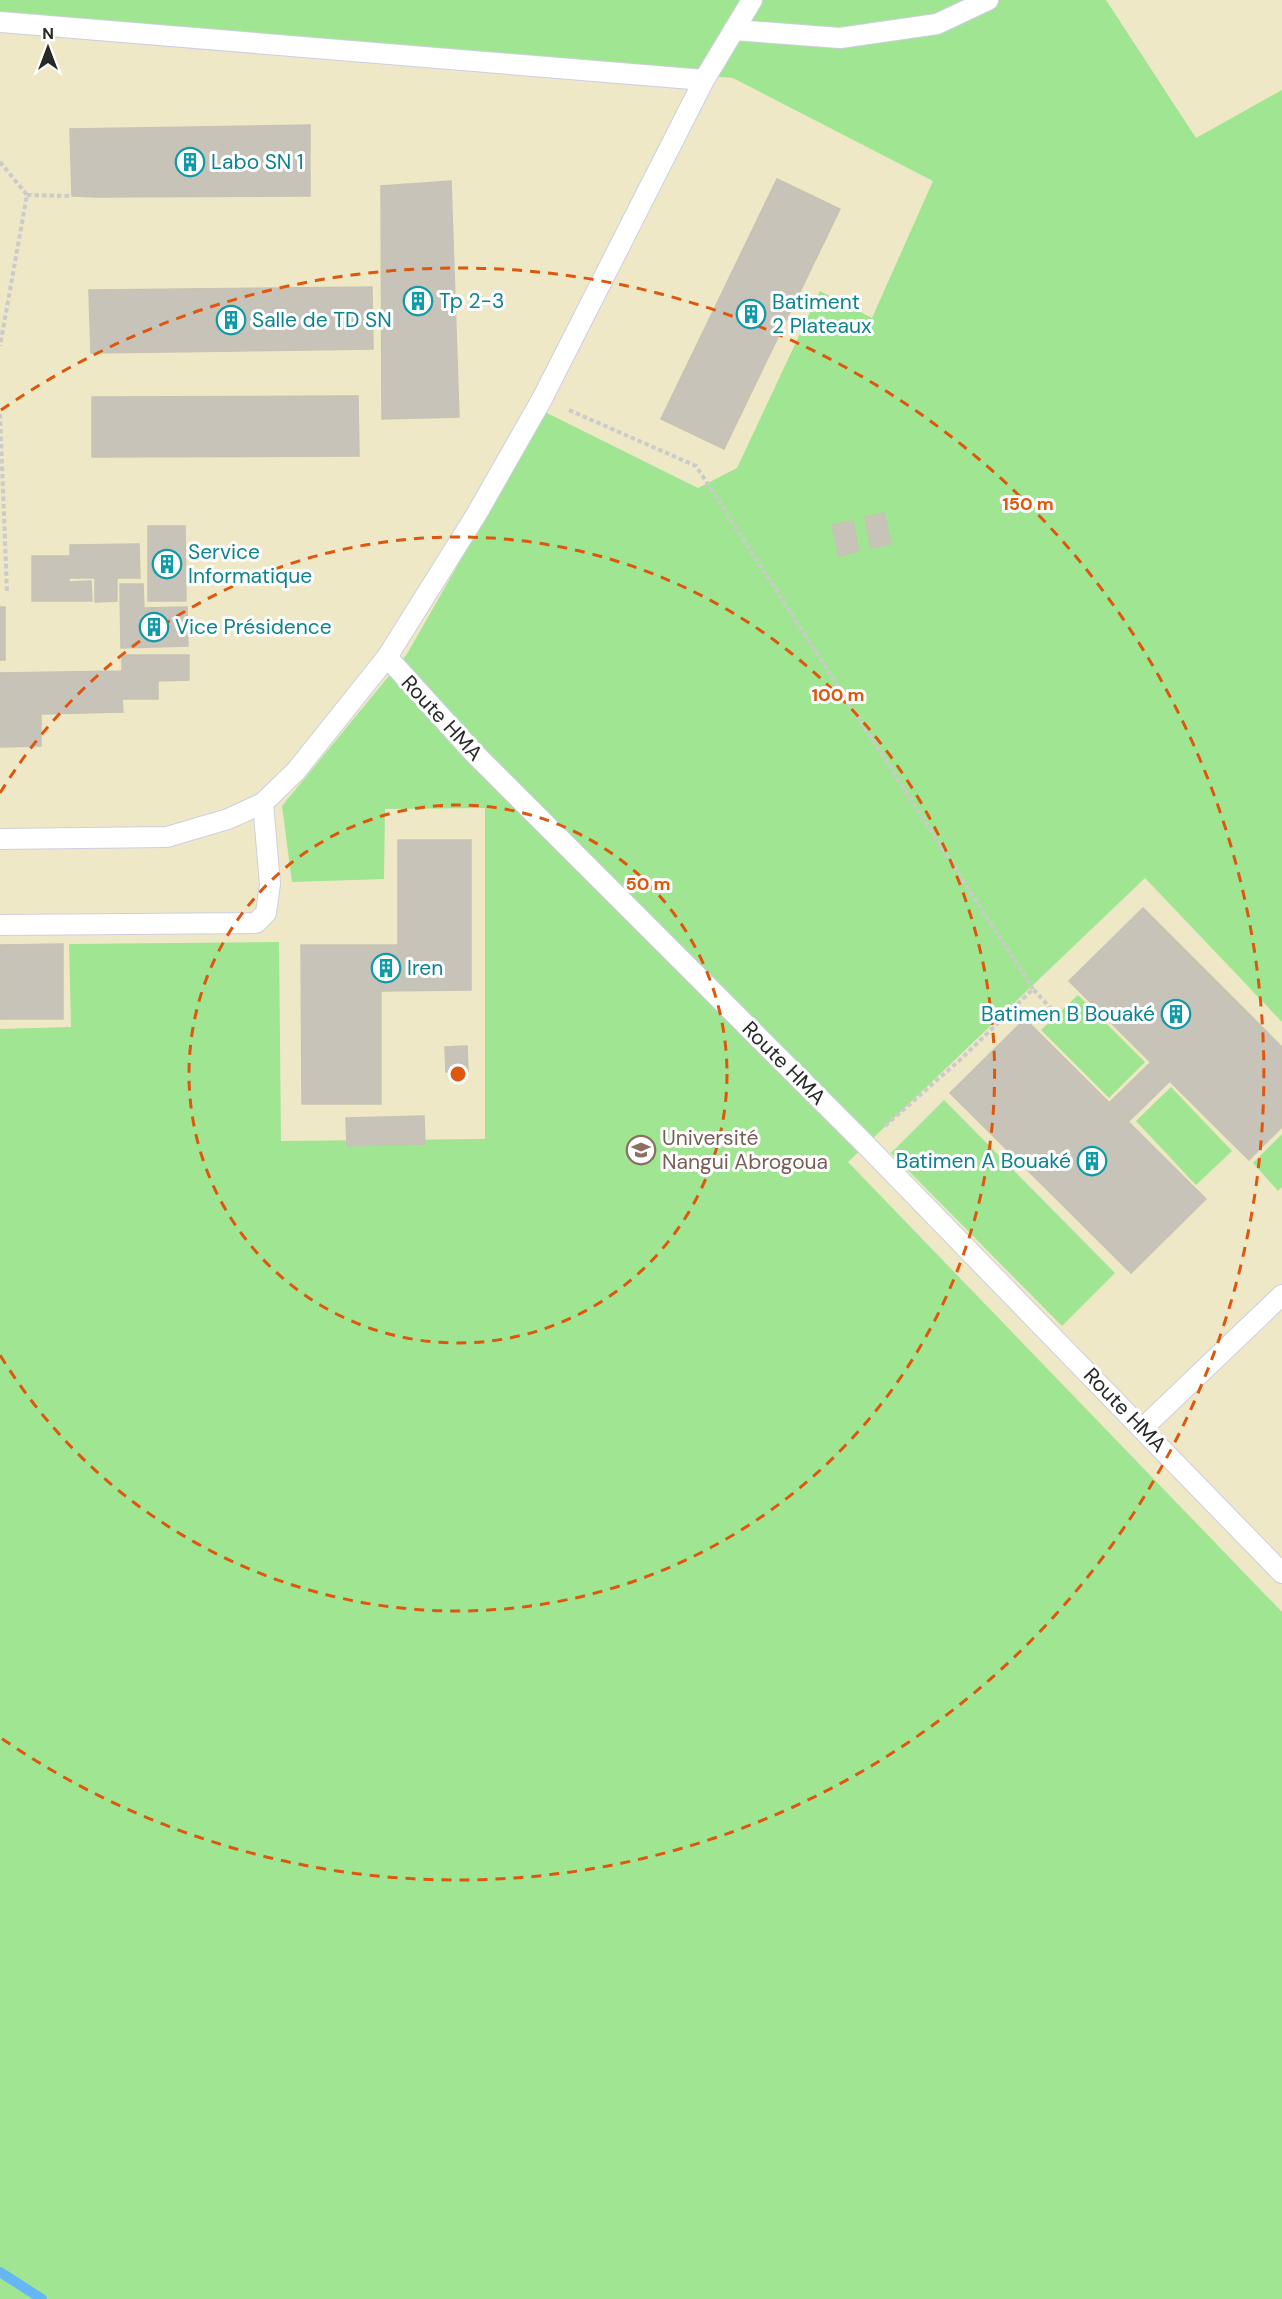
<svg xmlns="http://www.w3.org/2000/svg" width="1282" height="2299" font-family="'DM Sans',sans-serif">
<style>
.education{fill:#eee8c7}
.green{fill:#a0e592}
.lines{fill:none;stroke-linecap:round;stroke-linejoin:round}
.stream{stroke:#65b6f4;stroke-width:10}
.building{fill:#c7c3b9;stroke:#c7c3b2;stroke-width:1.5}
.lane-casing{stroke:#cecee2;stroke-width:22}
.path{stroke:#cbcbcb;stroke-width:4;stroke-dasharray:4.5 3;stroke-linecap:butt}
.lane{stroke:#fff;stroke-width:20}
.ring{fill:none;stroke:#de570d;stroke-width:3;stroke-dasharray:10 8}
.labels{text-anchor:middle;stroke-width:6;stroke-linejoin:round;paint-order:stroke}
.culture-label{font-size:21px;fill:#0d838f;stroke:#fff;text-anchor:start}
.street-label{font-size:21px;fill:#282828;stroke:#fff}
.education-label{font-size:21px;fill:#785e54;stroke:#fff;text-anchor:start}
.centre{fill:#de570d;stroke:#fff;stroke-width:3}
.ring-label{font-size:18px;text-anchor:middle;font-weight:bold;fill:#de570d;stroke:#fff;stroke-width:6;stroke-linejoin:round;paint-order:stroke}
</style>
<rect width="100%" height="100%" fill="#ece6d9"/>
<!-- education -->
<rect class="education" x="0" y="0" width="1282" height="2299"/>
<!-- green -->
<g class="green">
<path d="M0 0H1106L1196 138 1282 90V1022L1145 878 848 1162 1282 1612V2299H0V1029L71 1027 69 944 279 942 281 1141 485 1139V808L385 809 384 879 292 882 282 806 407 654 545 412 698 488 737 468 820 291 872 318 933 181 733 78 0 13Z"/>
<path d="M1078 995 1145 1062 1109 1098 1041 1030Z"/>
<path d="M1171 1087 1232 1151 1196 1185 1136 1121Z"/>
<path d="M944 1100 1115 1273 1062 1326 891 1153Z"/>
<path d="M1282 1134V1187L1278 1191 1253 1163Z"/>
</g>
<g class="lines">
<!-- stream -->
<path class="stream" d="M0 2272 42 2299"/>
</g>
<!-- building -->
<g class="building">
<path d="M310 125V196L96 197 72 196 70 129Z"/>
<path d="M777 179 840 209 724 449 661 419Z"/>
<path d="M451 181 459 417 382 419 381 186Z"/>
<path d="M372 287 373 349 91 353 89 290Z"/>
<path d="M358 396 359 456 92 457V397Z"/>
<path d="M884 513 891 544 871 548 865 517Z"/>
<path d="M853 521 859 551 839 556 832 525Z"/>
<path d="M148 526H185L186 601H148Z"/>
<path d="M139 544 140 578H117V601L95 602V578H70V545Z"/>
<path d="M32 556H69V582L91 581 92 601H32Z"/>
<path d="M120 584H143L144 608 187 607 188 646 121 648Z"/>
<rect x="0" y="607" width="5" height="53"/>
<path d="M122 655H189V680L158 681V699H122L123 712 41 714V746L0 747V673L122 671Z"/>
<path d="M398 840H471V990L381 991V1104H302L301 945H398Z"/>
<path d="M1143 908 1282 1047V1127L1249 1160 1069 981Z"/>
<path d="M63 944V1019H0V945Z"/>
<path d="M1025 1019 1206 1199 1131 1273 950 1093Z"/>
<path d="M467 1046 468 1071 446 1072 445 1047Z"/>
<path d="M1151 1062 1170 1081 1128 1122 1109 1103Z"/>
<path d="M424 1116 425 1144 347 1146 346 1118Z"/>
</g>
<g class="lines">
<!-- lane casing -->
<g class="lane-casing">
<g id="lane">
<path d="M0 22 704 80"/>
<path d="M734 30 840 38 937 24 988 0"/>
<path d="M387 657 474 753 865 1144 1282 1573"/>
<path d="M0 839 167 837 228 819 263 803 296 771 387 657 476 515 542 399 704 80 752 0"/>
<path d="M0 925 256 923 266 913 270 884 263 803"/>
<path d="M1143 1428 1282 1295"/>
</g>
</g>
<!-- path -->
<g class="path">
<path d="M0 162 27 195 0 346"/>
<path d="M27 195 72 196"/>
<path d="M569 410 696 466 1033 989"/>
<path d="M0 414 7 592"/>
<path d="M885 1126 962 1058 1033 989 1057 1015"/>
</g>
<!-- lane -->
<use href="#lane" class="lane"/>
</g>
<!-- distance rings -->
<g class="ring">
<circle cx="458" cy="1074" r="269"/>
<path d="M0 793A537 537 0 1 1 0 1355"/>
<path d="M1 410A806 806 0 1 1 1 1738"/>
</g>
<!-- icons -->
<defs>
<g id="building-ring" transform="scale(1.5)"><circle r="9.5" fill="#fff" stroke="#0f9aa8" stroke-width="1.5"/><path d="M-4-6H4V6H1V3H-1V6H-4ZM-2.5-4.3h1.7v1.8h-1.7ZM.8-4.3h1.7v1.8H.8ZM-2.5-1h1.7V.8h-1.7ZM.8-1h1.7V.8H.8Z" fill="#0f9aa8"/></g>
<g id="university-ring" transform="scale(1.5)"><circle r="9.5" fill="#fff" stroke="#8d6e63" stroke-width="1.5"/><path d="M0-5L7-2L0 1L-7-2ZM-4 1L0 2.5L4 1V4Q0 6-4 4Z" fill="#8d6e63"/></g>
</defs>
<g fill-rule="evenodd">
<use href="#building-ring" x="190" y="162"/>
<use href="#building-ring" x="418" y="301"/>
<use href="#building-ring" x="751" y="314"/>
<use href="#building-ring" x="231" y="320"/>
<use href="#building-ring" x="167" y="564"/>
<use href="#building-ring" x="154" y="627"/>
<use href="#building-ring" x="386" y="968"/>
<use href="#building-ring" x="1176" y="1014"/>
<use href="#university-ring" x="641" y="1150"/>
<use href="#building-ring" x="1092" y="1161"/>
</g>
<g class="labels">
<!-- culture labels -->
<g class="culture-label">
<text x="211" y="169">Labo SN 1</text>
<text x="439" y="308">Tp 2-3</text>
<text x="772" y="309">Batiment<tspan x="772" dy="24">2 Plateaux</tspan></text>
<text x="252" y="327">Salle de TD SN</text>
<text x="188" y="559">Service<tspan x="188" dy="24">Informatique</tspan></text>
<text x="175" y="634">Vice Présidence</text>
<text x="407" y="975">Iren</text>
<text x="1155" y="1021" text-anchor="end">Batimen B Bouaké</text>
<text x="1071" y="1168" text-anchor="end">Batimen A Bouaké</text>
</g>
<!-- street labels -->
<g class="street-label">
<text transform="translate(442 718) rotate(47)" y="7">Route HMA</text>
<text transform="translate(784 1063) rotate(45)" y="7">Route HMA</text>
<text transform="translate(1125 1410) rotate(46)" y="7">Route HMA</text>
</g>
<!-- education labels -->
<g class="education-label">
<text x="662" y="1145">Université<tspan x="662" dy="24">Nangui Abrogoua</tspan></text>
</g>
</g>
<circle cx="458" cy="1074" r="9" class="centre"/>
<g class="ring-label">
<text x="1028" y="510">150 m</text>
<text x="838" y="701">100 m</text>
<text x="648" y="890">50 m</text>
</g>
<!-- north arrow -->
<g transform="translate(48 48)" stroke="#ffffff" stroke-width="4.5" paint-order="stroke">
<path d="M0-4.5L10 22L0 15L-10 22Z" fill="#282828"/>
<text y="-9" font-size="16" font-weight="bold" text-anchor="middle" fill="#282828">N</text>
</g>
</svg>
